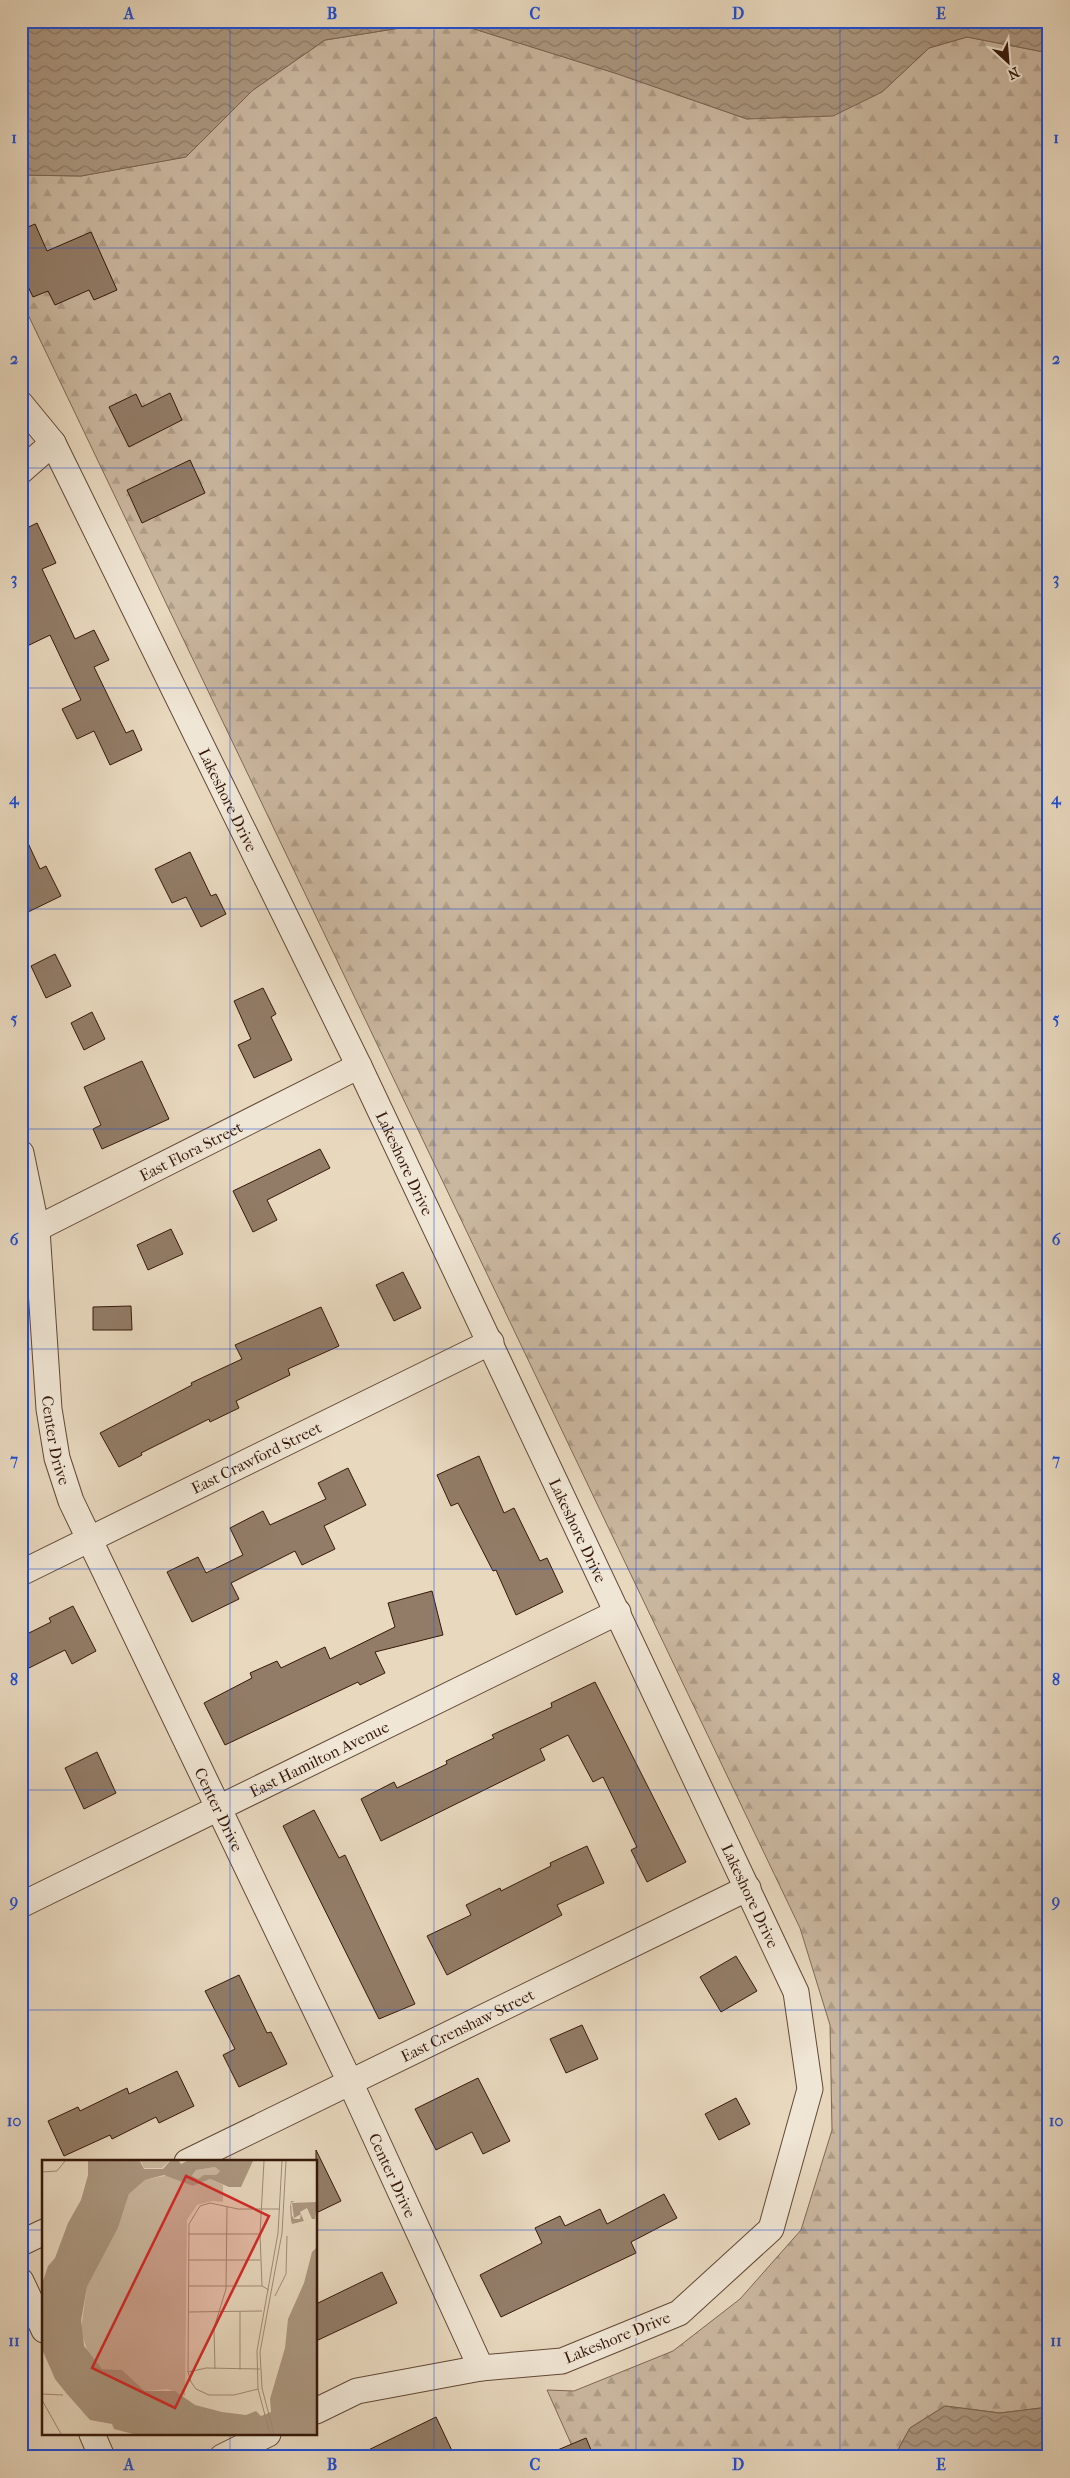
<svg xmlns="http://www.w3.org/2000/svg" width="1070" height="2478" font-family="'IM FELL French Canon',serif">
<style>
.forest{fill:url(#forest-firs);stroke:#806854}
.water{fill:url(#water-waves);stroke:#7c6450}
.building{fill:#927c67;stroke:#351809}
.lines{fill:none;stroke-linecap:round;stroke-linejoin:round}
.street-casing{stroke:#624836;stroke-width:27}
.street{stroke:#f0e6d5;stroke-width:25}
.grid{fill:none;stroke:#1d4ed8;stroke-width:1;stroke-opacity:0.55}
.labels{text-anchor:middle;stroke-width:4;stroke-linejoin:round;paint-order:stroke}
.street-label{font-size:16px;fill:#351809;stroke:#f0e6d5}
.inset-road{fill:none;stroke:#a08b76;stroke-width:1}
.view{fill:#d62828;fill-opacity:0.15;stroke:#d62828;stroke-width:2.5}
.inset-edge{fill:none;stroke:#351809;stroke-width:2.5}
.neatline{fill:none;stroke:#1d4ed8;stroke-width:2}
.grid-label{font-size:16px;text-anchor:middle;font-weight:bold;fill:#1d4ed8}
</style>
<defs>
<pattern id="forest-firs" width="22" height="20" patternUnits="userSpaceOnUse" patternTransform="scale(1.25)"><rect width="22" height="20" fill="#cab79f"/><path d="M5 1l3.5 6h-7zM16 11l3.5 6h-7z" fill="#ae9d88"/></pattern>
<pattern id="water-waves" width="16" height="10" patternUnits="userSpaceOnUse" patternTransform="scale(1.25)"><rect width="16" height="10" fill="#ab9780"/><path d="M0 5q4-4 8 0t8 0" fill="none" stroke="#8c7a67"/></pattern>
</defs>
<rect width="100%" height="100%" fill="#e8d8be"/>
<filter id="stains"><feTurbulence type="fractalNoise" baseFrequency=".004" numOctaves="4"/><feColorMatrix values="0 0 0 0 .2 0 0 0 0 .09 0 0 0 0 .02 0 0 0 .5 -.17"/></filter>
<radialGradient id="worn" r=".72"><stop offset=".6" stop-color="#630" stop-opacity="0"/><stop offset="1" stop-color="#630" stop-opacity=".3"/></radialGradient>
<!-- forest -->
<path class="forest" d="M455 23 618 74 747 119 882 92 929 48 967 37 1049 53V2407L1000 2413 945 2406 910 2428 894 2457H577L547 2390 574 2391 673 2351 740 2299 801 2230 832 2130 830 2025 800 1928 21 300V175L81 176 185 157 253 90 325 40 400 28Z"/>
<!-- water -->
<g class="water">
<path d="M21 21H1049V53L967 37 929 48 882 92 833 116 747 119 618 74 455 23 400 28 325 40 253 90 186 157 81 176 21 175Z"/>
<path d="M945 2406 1000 2413 1049 2407V2457H894L910 2428Z"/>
</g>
<!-- building -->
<g class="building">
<path d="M35 224 47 251 91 232 117 290 94 300 89 290 55 305 48 291 33 297 21 272V230Z"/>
<path d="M170 393 182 420 129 447 109 407 136 394 142 407Z"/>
<path d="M190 460 205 493 142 523 127 490Z"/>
<path d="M37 523 56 563 42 569 75 639 94 630 109 660 94 667 126 733 133 730 142 750 110 765 94 731 77 739 62 709 81 700 50 635 21 649V531Z"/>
<path d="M21 828 40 869 46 866 61 896 26 913 21 903Z"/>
<path d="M190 852 211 896 216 894 226 914 201 927 186 897 172 903 155 869Z"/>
<path d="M55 954 71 986 46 998 31 966Z"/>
<path d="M263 988 276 1014 271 1017 292 1060 254 1078 238 1045 251 1039 234 1001Z"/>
<path d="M92 1012 105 1039 84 1050 71 1023Z"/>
<path d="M142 1061 169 1119 102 1149 93 1129 101 1125 84 1087Z"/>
<path d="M320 1149 330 1168 267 1200 277 1220 253 1232 233 1191Z"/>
<path d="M171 1229 183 1254 148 1270 137 1245Z"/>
<path d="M403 1272 421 1308 394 1321 376 1285Z"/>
<path d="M131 1306 132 1330H93V1307Z"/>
<path d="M321 1307 339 1346 288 1369 290 1375 236 1401 239 1408 210 1422 209 1419 141 1453 142 1455 119 1467 100 1433 192 1385 191 1383 242 1359 235 1345Z"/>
<path d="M479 1456 504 1513 514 1508 540 1561 547 1558 563 1592 516 1615 496 1570 493 1571 458 1503 451 1506 437 1475Z"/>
<path d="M348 1468 366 1505 324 1526 335 1549 302 1565 295 1551 231 1583 239 1599 192 1622 167 1572 198 1557 206 1573 243 1555 230 1528 263 1511 270 1525 326 1499 318 1483Z"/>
<path d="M432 1591 443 1635 375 1652 385 1673 360 1685 358 1682 225 1745 204 1703 252 1678 250 1673 277 1661 281 1668 325 1647 330 1659 395 1627 388 1603Z"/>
<path d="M73 1606 96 1651 72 1664 65 1650 21 1672V1637L51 1622 49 1618Z"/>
<path d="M595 1682 686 1862 647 1882 631 1850 637 1847 603 1777 593 1782 568 1735 540 1749 545 1760 381 1841 361 1799 394 1782 397 1788 447 1764 446 1761 494 1738 492 1735 552 1707 551 1703Z"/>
<path d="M97 1752 116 1793 84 1809 65 1768Z"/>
<path d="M314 1810 339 1858 345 1855 415 2004 379 2019 283 1826Z"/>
<path d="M587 1846 604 1883 557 1905 562 1915 447 1975 427 1936 471 1915 466 1905 500 1888 501 1891 551 1866 550 1863Z"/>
<path d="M736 1956 757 1991 721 2012 700 1977Z"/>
<path d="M239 1975 267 2033 271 2032 287 2064 239 2087 223 2055 235 2049 205 1991Z"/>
<path d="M582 2025 598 2059 566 2073 550 2039Z"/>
<path d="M177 2071 194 2106 159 2123 156 2117 112 2139 110 2135 64 2156 48 2121 78 2107 80 2111 127 2088 129 2094Z"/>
<path d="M478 2078 510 2141 483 2154 472 2132 436 2150 415 2109Z"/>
<path d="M736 2098 750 2124 719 2140 705 2114Z"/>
<path d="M316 2150 341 2201 316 2213Z"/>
<path d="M664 2194 677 2218 631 2242 636 2253 501 2317 480 2275 542 2243 535 2228 560 2216 565 2226 600 2209 607 2224Z"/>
<path d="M382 2272 397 2303 316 2341V2304Z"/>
<path d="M436 2417 455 2457H354Z"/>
<path d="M586 2438 594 2457H541Z"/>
</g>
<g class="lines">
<!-- street casing -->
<g class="street-casing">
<g id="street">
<path id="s1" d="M21 404 53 443 359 1066 796 1992 810 2089 771 2229 679 2313 562 2361 481 2368 357 2391 316 2411"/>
<path d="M21 471 53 443"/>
<path id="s2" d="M21 1153 37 1230 49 1409 57 1458 71 1501 350 2082 481 2368"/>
<path id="s3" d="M22 1236 359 1066"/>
<path id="s4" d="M21 1573 491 1342"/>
<path id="s5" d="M21 1905 618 1612"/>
<path id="s6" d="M187 2162 748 1888"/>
<path d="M21 2243 44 2232"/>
<path d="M21 2281 44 2330"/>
<path d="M92 2434 102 2457"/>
<path d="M222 2457 268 2434"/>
</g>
</g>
<!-- street -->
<use href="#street" class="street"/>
</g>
<!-- grid -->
<path class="grid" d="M230 21V2162M434 21V2457M636 21V2457M840 21V2457M21 248H1049M21 468H1049M21 688H1049M21 909H1049M21 1129H1049M21 1349H1049M21 1569H1049M21 1790H1049M21 2010H1049M21 2230H44M316 2230H1049M230 2434V2457"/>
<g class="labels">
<!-- street labels -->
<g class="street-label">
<text dy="6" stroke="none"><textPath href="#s1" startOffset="448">Lakeshore Drive</textPath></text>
<text dy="6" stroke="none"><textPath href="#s3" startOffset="189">East Flora Street</textPath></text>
<text dy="6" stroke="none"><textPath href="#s1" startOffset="852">Lakeshore Drive</textPath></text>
<text dy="6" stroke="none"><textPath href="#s2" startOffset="290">Center Drive</textPath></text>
<text dy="6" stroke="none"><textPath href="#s4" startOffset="262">East Crawford Street</textPath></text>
<text dy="6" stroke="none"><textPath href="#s1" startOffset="1258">Lakeshore Drive</textPath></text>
<text dy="6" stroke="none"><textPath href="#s5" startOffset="332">East Hamilton Avenue</textPath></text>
<text dy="6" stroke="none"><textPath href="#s2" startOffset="695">Center Drive</textPath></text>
<text dy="6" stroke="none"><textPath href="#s1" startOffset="1662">Lakeshore Drive</textPath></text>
<text dy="6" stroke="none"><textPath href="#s6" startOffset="312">East Crenshaw Street</textPath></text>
<text dy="6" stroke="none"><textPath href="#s2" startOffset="1100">Center Drive</textPath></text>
<text transform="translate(617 2337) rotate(-22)" y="6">Lakeshore Drive</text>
</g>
</g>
<!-- overview -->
<g transform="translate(42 2160)">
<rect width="275" height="275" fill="#e8d8be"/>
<path d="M173 7 178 11 174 15H162L156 20 150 17 154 10Z" fill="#cab79f"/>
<path d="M127 15 151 26 168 19 181 25V42L170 41 155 45 145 60 143 236 125 229 103 231 80 210 60 209 47 196 39 171 45 127 76 68 87 34 103 20Z" fill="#cab79f"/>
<path d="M99 1H127L120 8H102Z" fill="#cab79f"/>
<path d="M46 1H98L102 9H121L128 1H137L139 4 145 1H211L199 27H187L168 19 151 26 122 15 103 20 87 34 76 68 45 127 39 160 42 186 60 209 80 210 103 231H133L153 245 180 252 204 255 214 251 219 256 229 252 228 239 243 188 246 159 262 123 270 92 275 87V274H91L72 269 70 264 48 260 25 234 13 219 0 189V124L6 106 13 98 26 63 39 40 46 15ZM173 7 178 11 174 15H162L156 19 150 16 154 10ZM249 41H275H253L250 42 249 44 250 56 252 59H258L259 54 252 58 250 43 275 42 273 59H270L265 48 258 52 262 61 250 64 249 60 248 47Z" fill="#ab9780" fill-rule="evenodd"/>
<path class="inset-road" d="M0 12 15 11 23 1M146 74H218M146 100H218M146 126H220L227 130M220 126 218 74 222 1M233 136 244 114 245 76M146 152 220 151M198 152V210M173 209 172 168 184 129 185 47M146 212 164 208 218 209M216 229 192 235H167L154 229 149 222 146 212 147 64 158 46 168 43 196 49H238M0 234 21 235M0 240 19 274M228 274 216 229 215 191 236 73 240 1M232 274 220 228 218 192 240 73 244 1"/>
<path class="view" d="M144 16 227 56 133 248 50 208Z"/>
<rect width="275" height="275" class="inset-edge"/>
</g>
<!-- margin -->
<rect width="1070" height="2478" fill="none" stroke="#e8d8be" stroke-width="55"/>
<!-- north arrow -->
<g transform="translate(1008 62) rotate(154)" stroke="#f0e6d5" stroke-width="4" paint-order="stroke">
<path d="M0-4L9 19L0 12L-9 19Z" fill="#351809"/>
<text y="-8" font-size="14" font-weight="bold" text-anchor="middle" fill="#351809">N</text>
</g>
<rect x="28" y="28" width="1014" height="2422" class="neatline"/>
<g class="grid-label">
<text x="129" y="19">A</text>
<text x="332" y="19">B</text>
<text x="535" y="19">C</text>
<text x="738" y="19">D</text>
<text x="941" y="19">E</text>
<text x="14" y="143">1</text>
<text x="1056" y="143">1</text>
<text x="14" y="364">2</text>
<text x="1056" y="364">2</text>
<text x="14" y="584">3</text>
<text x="1056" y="584">3</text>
<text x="14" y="804">4</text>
<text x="1056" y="804">4</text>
<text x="14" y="1024">5</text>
<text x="1056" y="1024">5</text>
<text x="14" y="1245">6</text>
<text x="1056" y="1245">6</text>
<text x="14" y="1465">7</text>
<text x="1056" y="1465">7</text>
<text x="14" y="1685">8</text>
<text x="1056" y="1685">8</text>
<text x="14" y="1906">9</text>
<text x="1056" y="1906">9</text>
<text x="14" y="2126">10</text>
<text x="1056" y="2126">10</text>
<text x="14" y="2346">11</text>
<text x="1056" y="2346">11</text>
<text x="129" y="2470">A</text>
<text x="332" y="2470">B</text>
<text x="535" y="2470">C</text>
<text x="738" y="2470">D</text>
<text x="941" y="2470">E</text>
</g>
<rect width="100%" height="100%" filter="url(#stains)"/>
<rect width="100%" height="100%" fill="url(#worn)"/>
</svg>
